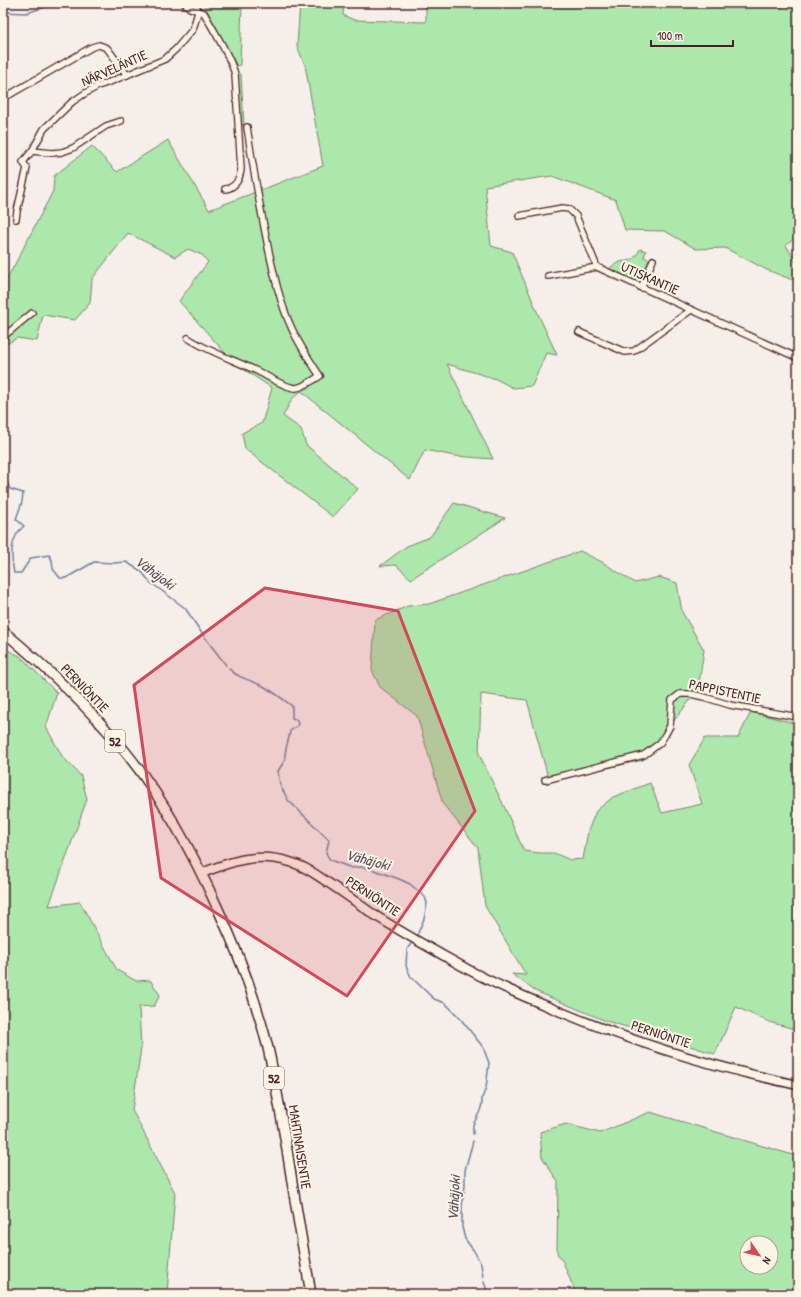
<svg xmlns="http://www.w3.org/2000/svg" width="801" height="1297" font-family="'Patrick Hand',sans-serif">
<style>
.green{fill:#ace7ac;stroke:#7b836c;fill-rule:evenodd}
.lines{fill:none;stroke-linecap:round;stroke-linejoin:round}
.stream{stroke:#6f809b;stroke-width:1.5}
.street-casing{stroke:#4a1f2b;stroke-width:8}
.secondary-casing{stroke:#4a1f2b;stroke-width:11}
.primary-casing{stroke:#4a1f2b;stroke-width:12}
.street{stroke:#fcf5e5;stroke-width:5.5}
.secondary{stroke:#fcf5e5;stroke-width:8}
.primary{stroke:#fcf5e5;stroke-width:9}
.marked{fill:#d1495b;fill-opacity:0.2;stroke:#d1495b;stroke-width:3;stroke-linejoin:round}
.labels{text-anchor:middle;stroke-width:4;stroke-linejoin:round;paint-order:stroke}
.shield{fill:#fcf5e5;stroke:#7f5f63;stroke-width:1}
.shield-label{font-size:13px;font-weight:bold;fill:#4a1f2b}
.street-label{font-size:14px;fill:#4a1f2b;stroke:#fcf5e5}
.water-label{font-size:15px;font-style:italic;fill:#5d4f63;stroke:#fcf5e5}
</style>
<rect width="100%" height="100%" fill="#f5eee9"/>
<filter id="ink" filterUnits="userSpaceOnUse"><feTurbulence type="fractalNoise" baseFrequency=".025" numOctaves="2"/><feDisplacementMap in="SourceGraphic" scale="8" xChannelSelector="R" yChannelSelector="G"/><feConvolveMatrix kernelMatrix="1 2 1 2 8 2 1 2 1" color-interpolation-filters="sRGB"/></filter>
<g filter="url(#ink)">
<!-- green -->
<g class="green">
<path d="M203 3H242L240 65 237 66Z"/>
<path d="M300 3H344L343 15 354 20 426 22V3H778L781 8 785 3H798V236L786 245 798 266V282L767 270 725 248 696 249 665 231 625 230 616 200 552 176 485 186 491 246 512 252 539 316 557 355 546 353 532 386 513 388 496 379 447 364 493 459 455 456 425 450 410 480 301 391 292 399 283 416 301 429 306 445 358 489 333 517 245 449 242 433 262 423 272 388 234 363 179 301 208 262 202 255 188 249 175 257 128 233 92 279 90 303 75 320 43 315 37 341 17 338 3 346V285L14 266 53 191 54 176 92 146 117 172 168 140 209 210 323 166 305 65 297 46Z"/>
<path d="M237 74H241L244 126 241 123Z"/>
<path d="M640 249 646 251 644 257 650 260 644 274 642 273 638 280 641 277 642 278 639 285 609 270 612 266C615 265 617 263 620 262 632 260 634 261 640 249Z"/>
<path d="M454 503 505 518 411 579 396 565 380 566 407 546 430 537Z"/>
<path d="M580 551 602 562 635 583 659 577 677 583 682 612 704 650 698 690 643 760 549 781 527 700 481 694 479 754 503 804 524 851 539 853H554L570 860 583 859 588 831 596 811 613 797 650 783 662 813 702 804 689 765 705 738H738L751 712 798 724V1030L769 1022 736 1007 715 1054 668 1039 606 1021 535 991 512 974 526 975 485 906 478 848 443 804 417 716 380 687 372 670 375 620 408 606 429 604Z"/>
<path d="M3 648 20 656 57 693 46 727 62 756 81 776 87 799 49 906 80 902 117 970 136 981 150 980 160 995 154 1006 139 1007 141 1048 132 1110 175 1193 167 1294H3Z"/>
<path d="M650 1112 796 1156 798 1159V1294H755L751 1291 741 1294H576L563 1262 557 1253 558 1182 542 1157 540 1132 566 1124 600 1133ZM747 1243H771V1267H747Z"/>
</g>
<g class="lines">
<!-- stream -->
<g class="stream">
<path d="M3 12 26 13 49 6 52 3"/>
<path d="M3 478H5L10 489 23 493 22 502 16 519 24 526C9 538 11 557 14 573H21L31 558 49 555 52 560 53 569 60 578H66L94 562 114 563 126 562 141 571 150 582 185 608 203 635 226 665"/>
<path d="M229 668C235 677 253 681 263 686 274 692 283 699 292 706V718L297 720 298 725 290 731C289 741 284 750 285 760L278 771 280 785 288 800 329 840 326 853 330 860 352 868 361 867 374 870 399 879 410 884 425 897 427 903 424 919 418 933"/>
<path d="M411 944 407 949 406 966 411 977 434 999 445 1003 459 1017 483 1047 489 1063 486 1088 482 1098V1104L480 1111 473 1125V1134"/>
<path d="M473 1141 465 1170V1186L462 1206V1227L465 1239 474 1251 481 1264 483 1277"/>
<path d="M484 1282 487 1291 491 1294"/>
</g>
<!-- street casing -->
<g class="street-casing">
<g id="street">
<path d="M184 3 190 8 204 13C215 33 228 52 235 74L241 169C240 179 235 188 225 189"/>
<path d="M9 95 92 47 99 45 107 48 127 75"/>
<path d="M32 151 52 153 62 152 73 148 106 126 121 121"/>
<path d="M519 216 562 208 569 209 576 216 597 267 798 358"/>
<path d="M16 219 17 211 27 168 23 162 32 151 44 129 72 102 84 94 98 86 112 81 165 59 176 49 193 29 198 12 196 3"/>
<path d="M548 276 597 267"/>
<path d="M641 288 653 260"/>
<path d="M579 332 625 352 634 351 691 310"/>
<path d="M3 337 32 313"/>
<path d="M188 338C211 353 235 360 259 372 269 377 286 388 296 388 304 387 313 380 320 376 310 361 300 346 292 329 280 303 274 275 268 247 260 207 253 168 247 127"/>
<path d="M545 780 644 755 660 743 665 735 670 726 672 700 680 694H691L704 697 730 705 798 717"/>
</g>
</g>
<!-- secondary casing -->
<g class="secondary-casing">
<path id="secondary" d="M202 873C232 861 258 852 290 862 305 866 318 876 330 884 345 894 359 904 373 914 404 934 437 952 469 970 498 986 530 999 561 1012 638 1044 717 1068 798 1085"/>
</g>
<!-- primary casing -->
<g class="primary-casing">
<path id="primary" d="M3 631C46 667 88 707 124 750 163 798 193 853 218 909 239 954 256 1000 268 1048 276 1084 282 1120 288 1156 295 1202 303 1248 311 1294"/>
</g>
<!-- street -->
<use href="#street" class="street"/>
<!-- secondary -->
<use href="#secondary" class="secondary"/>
<!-- primary -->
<use href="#primary" class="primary"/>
</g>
</g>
<!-- marked area -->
<path class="marked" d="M265 588 398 611 475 811 347 996 161 878 134 685Z"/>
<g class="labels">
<!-- shield labels -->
<g class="shield">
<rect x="105" y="730" width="20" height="22" rx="3"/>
<rect x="264" y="1067" width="20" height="22" rx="3"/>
</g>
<g class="shield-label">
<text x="115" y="746">52</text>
<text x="274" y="1083">52</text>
</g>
<!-- street labels -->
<g class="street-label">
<text transform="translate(114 68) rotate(-24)" y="5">NÄRVELÄNTIE</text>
<text transform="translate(650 278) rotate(24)" y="5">UTISKANTIE</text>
<text transform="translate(85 688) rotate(46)" y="5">PERNIÖNTIE</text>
<text transform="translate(725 691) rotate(12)" y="5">PAPPISTENTIE</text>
<text transform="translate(373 896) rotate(33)" y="5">PERNIÖNTIE</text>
<text transform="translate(661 1034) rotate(18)" y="5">PERNIÖNTIE</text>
<text transform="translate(300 1147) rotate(81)" y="5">MAHTINAISENTIE</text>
</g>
<!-- water labels -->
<g class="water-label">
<text transform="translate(155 573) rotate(37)" y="5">Vähäjoki</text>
<text transform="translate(368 860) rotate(15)" y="5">Vähäjoki</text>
<text transform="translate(454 1198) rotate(-87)" y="5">Vähäjoki</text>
</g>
</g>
<!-- margin -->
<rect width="801" height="1297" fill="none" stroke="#fcf5e5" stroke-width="16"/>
<rect x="8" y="8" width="785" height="1281" fill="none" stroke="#4a1f2b" stroke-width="1.5" filter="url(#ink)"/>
<!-- north arrow -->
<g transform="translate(759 1255) rotate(124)"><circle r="19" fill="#fcf5e5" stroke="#b59f9b"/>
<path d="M0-3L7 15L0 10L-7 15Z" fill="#d1495b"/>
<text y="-6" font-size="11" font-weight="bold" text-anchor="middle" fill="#4a1f2b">N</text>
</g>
<!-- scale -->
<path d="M651 40v6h82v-6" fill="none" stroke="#4a1f2b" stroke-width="2"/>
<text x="657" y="40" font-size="12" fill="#4a1f2b" stroke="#fcf5e5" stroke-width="3" paint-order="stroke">100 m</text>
</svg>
